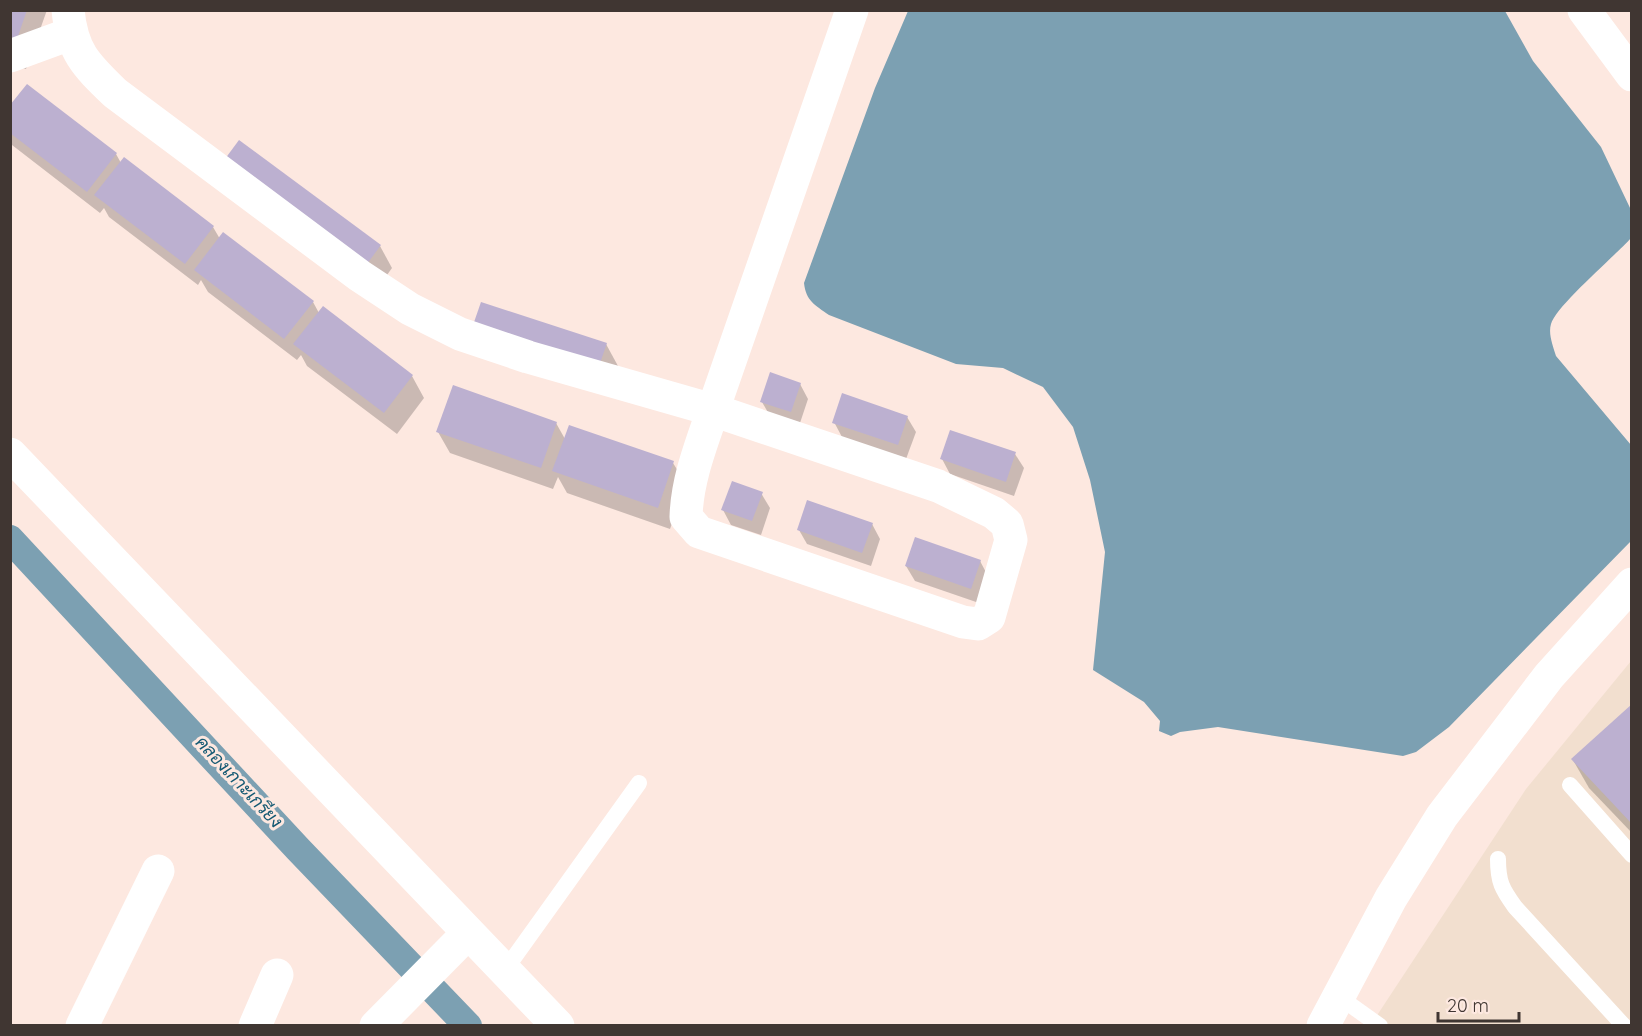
<svg xmlns="http://www.w3.org/2000/svg" width="1642" height="1036" font-family="Quicksand,Sarabun,sans-serif">
<style>
.industrial{fill:#f2dfcf}
.water{fill:#7ca0b2}
.shadow{fill:#0003}
.lines{fill:none;stroke-linecap:round;stroke-linejoin:round}
.canal{stroke:#7ca0b2;stroke-width:28}
.building{fill:#bcb0d0}
.lane{stroke:#fff;stroke-width:16}
.street{stroke:#fff;stroke-width:33}
.labels{text-anchor:middle;stroke-width:6;stroke-linejoin:round;paint-order:stroke}
.water-label{font-size:18px;font-style:italic;fill:#145973;stroke:#fde8e0}
</style>
<rect width="100%" height="100%" fill="#fde8e0"/>
<!-- industrial -->
<path class="industrial" d="M1631 661V1025L1370 1026 1526 789Z"/>
<!-- water -->
<path class="water" d="M908 11H1505L1533 61 1601 147 1631 210V238C1615 256 1556 306 1551 324 1548 334 1553 346 1556 356L1631 445V541L1449 727 1416 752 1403 756 1218 727 1180 732 1171 736 1159 731 1160 721 1144 702 1093 670 1105 552 1090 480 1073 427 1043 387 1003 368 956 364 829 315C815 305 806 301 804 283L875 88Z"/>
<!-- shadow -->
<g class="shadow">
<path d="M10 10H47L26 69 10 64Z"/>
<path d="M10 108 116 154 121 163 213 227 220 239 313 302 319 313 412 376 424 398 397 434 307 366 301 355 297 360 208 292 201 280 198 285 109 217 104 208 100 213 12 145Z"/>
<path d="M236 185 380 246 392 268 377 289Z"/>
<path d="M606 344 618 366 487 350Z"/>
<path d="M800 384 808 399 799 426 770 416 762 402Z"/>
<path d="M907 417 916 432 906 459 842 437 834 422Z"/>
<path d="M556 423 565 439 673 463 686 484 670 529 567 493 558 477 553 489 450 453 438 432Z"/>
<path d="M1015 454 1024 468 1014 496 950 474 942 459Z"/>
<path d="M761 493 770 508 761 535 731 525 723 510Z"/>
<path d="M872 524 880 539 871 566 807 544 799 530Z"/>
<path d="M980 561 988 576 979 603 915 581 906 566Z"/>
<path d="M1632 706V833L1589 788 1573 760Z"/>
</g>
<g class="lines">
<!-- canal -->
<path class="canal" d="M10 539 298 849 468 1026"/>
</g>
<!-- building -->
<g class="building">
<path d="M10 10H27L14 48 10 47Z"/>
<path d="M27 84 117 153 87 192 10 133V105Z"/>
<path d="M239 140 381 245 364 268 222 163Z"/>
<path d="M124 157 214 226 185 264 94 195Z"/>
<path d="M223 232 314 301 284 339 194 270Z"/>
<path d="M481 302 607 343 598 369 472 328Z"/>
<path d="M323 306 413 375 384 413 293 344Z"/>
<path d="M770 372 801 383 791 412 760 402Z"/>
<path d="M453 385 557 422 541 468 436 432Z"/>
<path d="M842 393 908 416 898 445 832 423Z"/>
<path d="M569 425 674 461 658 508 552 471Z"/>
<path d="M950 430 1016 452 1006 482 940 459Z"/>
<path d="M732 481 763 492 752 521 721 510Z"/>
<path d="M807 500 873 523 862 553 797 530Z"/>
<path d="M915 537 981 560 971 589 905 566Z"/>
<path d="M1632 704V824L1571 759Z"/>
</g>
<g class="lines">
<!-- lane -->
<g class="lane">
<path d="M1570 785 1632 855"/>
<path d="M1498 859C1498 882 1502 889 1515 907L1624 1026"/>
<path d="M505 970 639 783"/>
<path d="M1338 996 1380 1026"/>
</g>
<!-- street -->
<g class="street">
<path d="M68 10C72 52 86 65 115 93L360 276 410 309 460 334 528 357 713 410 938 486 994 513 1007 524 1011 540 989 617 978 624 963 622 699 532 686 517C687 480 701 445 713 410L852 10"/>
<path d="M1584 10 1632 75"/>
<path d="M10 56 70 34"/>
<path d="M10 454 558 1026"/>
<path d="M82 1026 158 871"/>
<path d="M255 1026 277 975"/>
<path d="M376 1026 468 933"/>
<path d="M1323 1026 1391 898 1442 816 1549 676 1632 584"/>
</g>
</g>
<g class="labels">
<!-- water labels -->
<g class="water-label">
<text transform="translate(239 782) rotate(47)" y="6">คลองเกาะเกรียง</text>
</g>
</g>
<!-- border -->
<rect width="1642" height="1036" fill="none" stroke="#403632" stroke-width="24"/>
<!-- scale -->
<path d="M1438 1012v9h81v-9" fill="none" stroke="#403632" stroke-width="3"/>
<text x="1447" y="1012" font-size="18" fill="#403632" stroke="#fde8e0" stroke-width="4.5" paint-order="stroke">20 m</text>
</svg>
